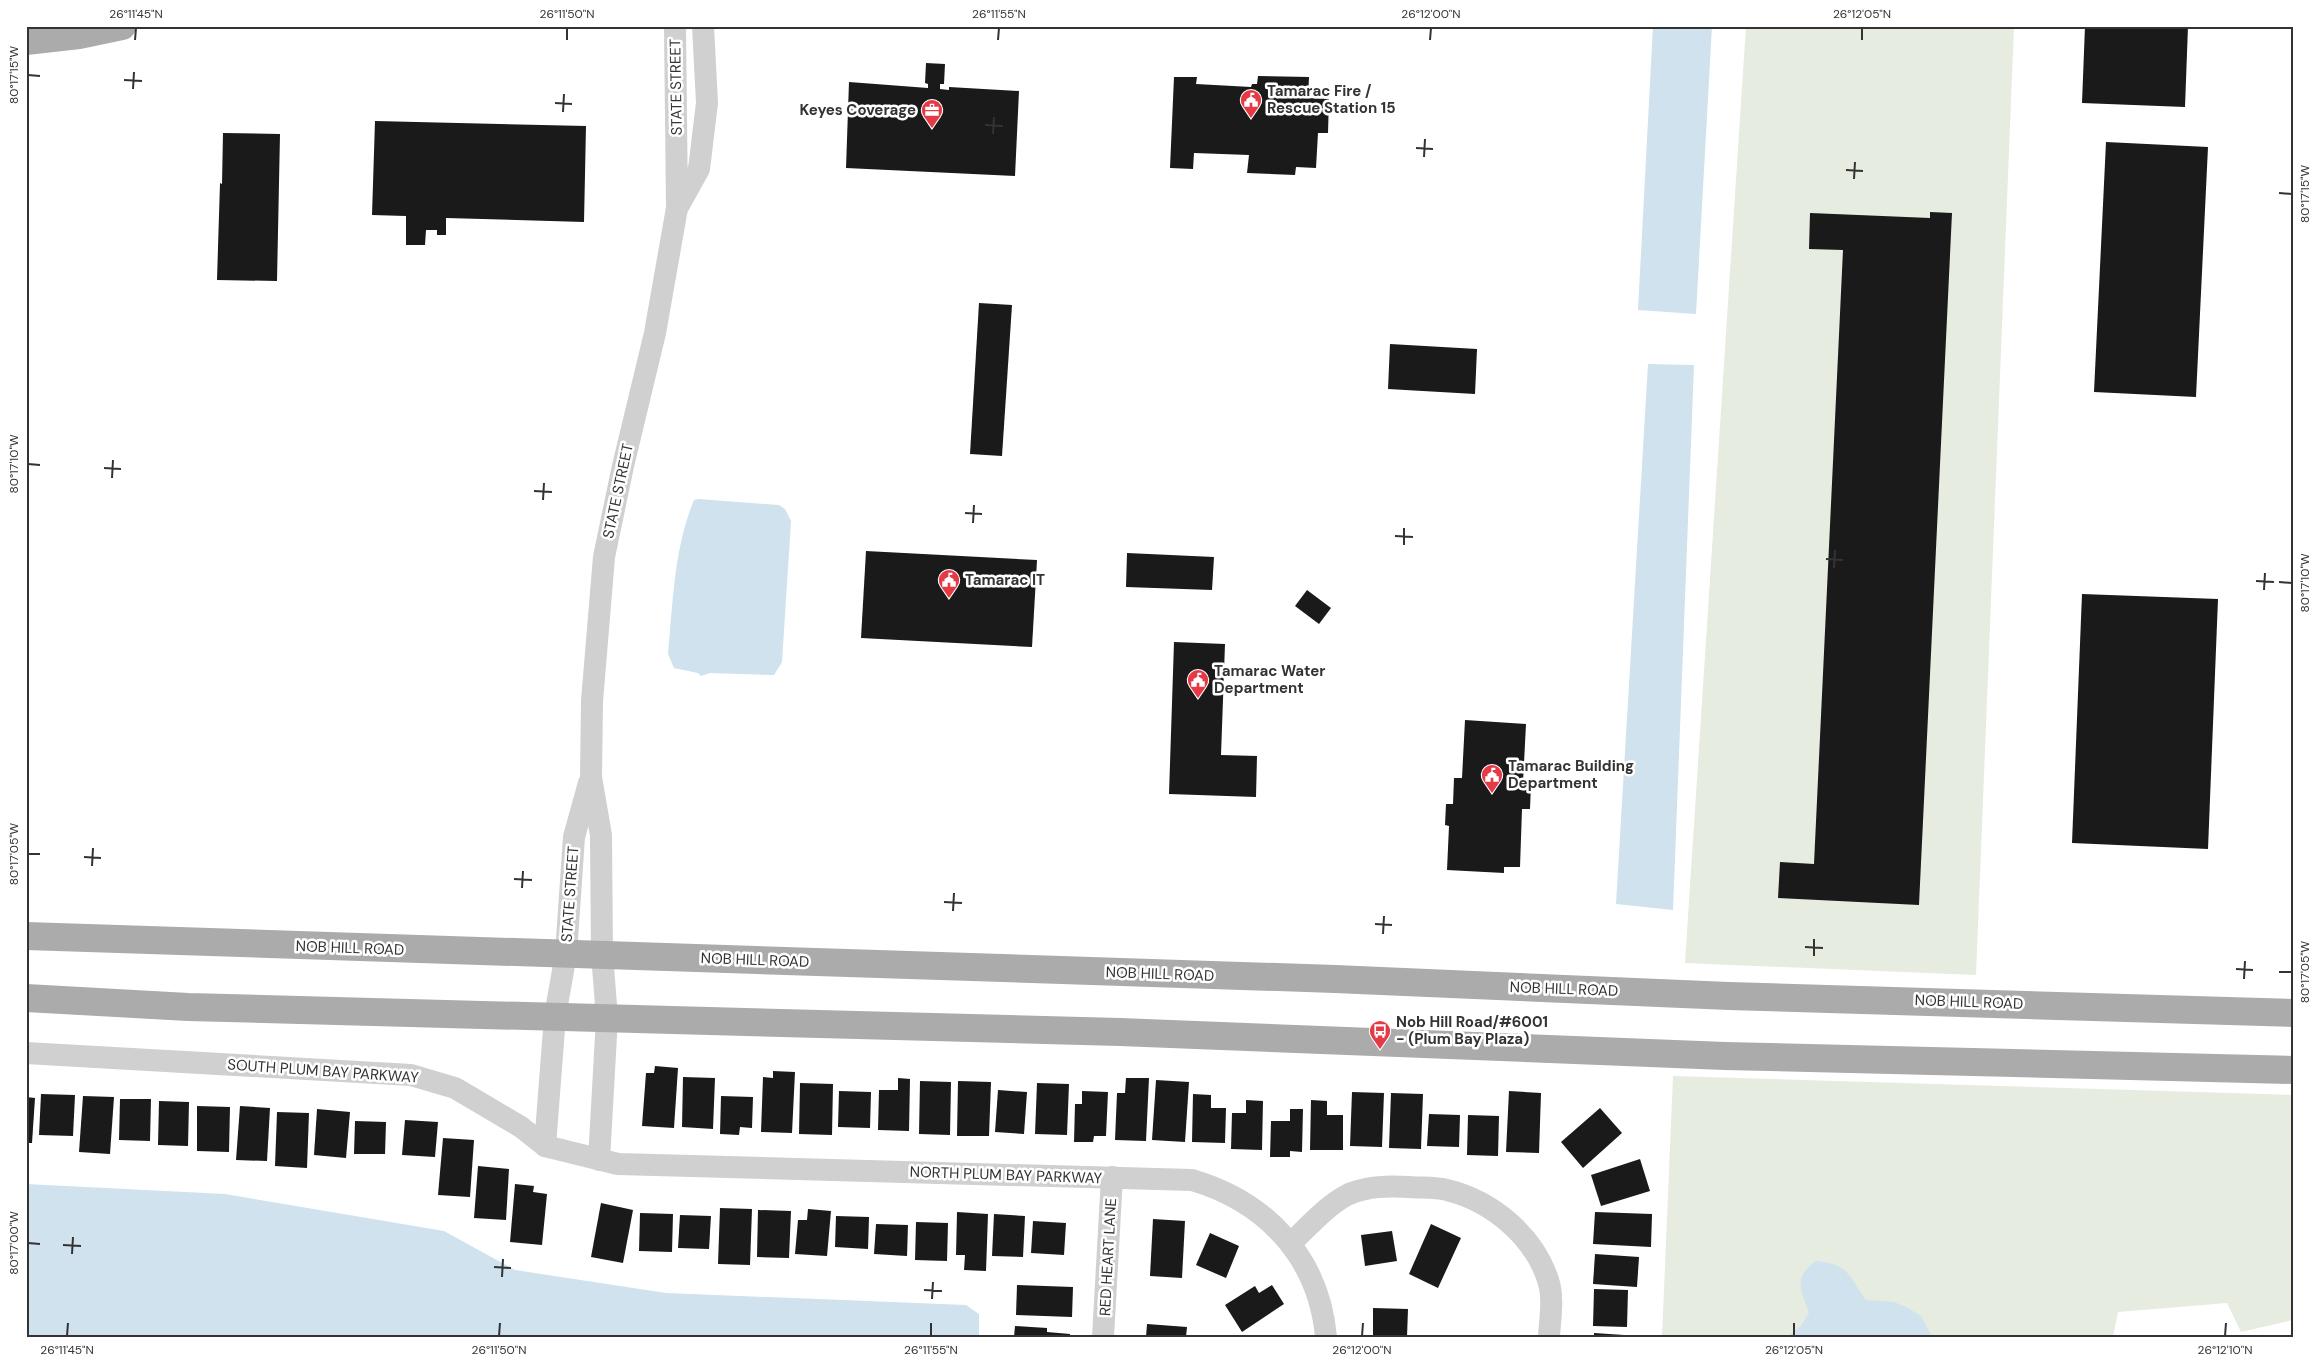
<svg xmlns="http://www.w3.org/2000/svg" width="2319" height="1363" font-family="'DM Sans',sans-serif">
<style>
.green{fill:#e6ecdf}
.water{fill:#cfe2ee}
.building{fill:#1a1a1a}
.lines{fill:none;stroke-linecap:round;stroke-linejoin:round}
.minor{stroke:#d0d0d0;stroke-width:22}
.major{stroke:#ababab;stroke-width:28}
.ticks{fill:none;stroke:#333;stroke-width:2}
.labels{text-anchor:middle;stroke-width:5;stroke-linejoin:round;paint-order:stroke}
.street-label{font-size:15px;fill:#333;stroke:#fff}
.poi-label{font-size:15px;font-weight:bold;fill:#333;stroke:#fff;text-anchor:start}
.neatline{fill:none;stroke:#333;stroke-width:2}
.ticks-label{font-size:12px;text-anchor:middle;fill:#333}
</style>
<rect width="100%" height="100%" fill="#fff"/>
<!-- green -->
<g class="green">
<path d="M1746 26H2014L1976 975 1685 963Z"/>
<path d="M1673 1076 2293 1095V1320L2241 1332 2227 1303 2118 1312 2113 1337H1662Z"/>
</g>
<!-- water -->
<g class="water">
<path d="M1653 26H1712L1696 314 1638 310Z"/>
<path d="M1648 364 1694 365 1673 910 1616 904Z"/>
<path d="M698 499 779 505 785 509 791 521 782 662 774 675 710 673 701 676 698 673 674 668 668 654C673 602 674 548 694 500Z"/>
<path d="M26 1184 225 1194 444 1231 515 1270 666 1293 966 1305 979 1314V1337H26Z"/>
<path d="M1816 1261C1850 1265 1847 1274 1866 1300L1894 1302 1906 1307 1921 1316 1932 1337H1786L1800 1327 1809 1313C1801 1289 1792 1278 1816 1261Z"/>
</g>
<!-- building -->
<g class="building">
<path d="M2085 26H2188L2185 107 2082 103Z"/>
<path d="M926 63 945 64 944 84H940V89L949 90V87L1019 91 1015 176 846 168 849 82 928 88V84L925 83Z"/>
<path d="M1258 76 1309 77 1308 98 1329 99 1328 133H1318L1316 168 1296 167 1295 175 1247 173 1249 155 1194 153 1193 169 1170 168 1174 77H1197L1196 84 1251 87 1252 84H1257Z"/>
<path d="M375 121 586 126 584 222 446 218V235H437V230H426L425 245H406V216L372 215Z"/>
<path d="M223 133 280 134 277 281 217 280 220 183 222 184Z"/>
<path d="M2106 142 2208 147 2196 397 2094 392Z"/>
<path d="M1930 212 1952 213 1919 905 1778 898 1780 862 1814 864 1843 250 1809 249 1810 213 1930 218Z"/>
<path d="M979 303 1012 305 1002 456 970 454Z"/>
<path d="M1390 344 1477 349 1475 394 1388 389Z"/>
<path d="M866 551 1037 560 1032 647 861 638Z"/>
<path d="M1127 553 1214 557 1212 590 1126 587Z"/>
<path d="M1307 590 1331 608 1319 624 1295 606Z"/>
<path d="M2082 594 2218 599 2208 849 2072 843Z"/>
<path d="M1174 642 1225 644 1221 755 1257 756 1256 797 1169 794Z"/>
<path d="M1465 720 1526 724 1523 783 1531 784 1530 809H1522L1520 867H1504V873L1447 870 1449 826 1445 825 1446 804H1453L1454 778H1462Z"/>
<path d="M655 1066 678 1068 674 1128 642 1126 646 1073H654Z"/>
<path d="M773 1071 795 1072 792 1133 761 1132 763 1077 773 1078Z"/>
<path d="M683 1077 715 1078 713 1129 682 1127Z"/>
<path d="M898 1078 910 1079 909 1131 878 1130 879 1090H898Z"/>
<path d="M1126 1078H1149L1146 1141 1115 1140 1117 1093H1125Z"/>
<path d="M1156 1080 1189 1082 1185 1142 1152 1140Z"/>
<path d="M920 1081 951 1082 950 1135 919 1134Z"/>
<path d="M958 1081 991 1082 989 1136H957Z"/>
<path d="M800 1083 833 1084 832 1135 799 1134Z"/>
<path d="M1037 1083 1069 1084 1067 1135 1035 1134Z"/>
<path d="M998 1090 1027 1092 1024 1134 995 1132Z"/>
<path d="M839 1091 871 1092 870 1128 838 1127Z"/>
<path d="M1082 1091 1108 1092 1106 1136H1094L1093 1142H1074L1075 1104H1082Z"/>
<path d="M1509 1091 1541 1093 1539 1153 1506 1152Z"/>
<path d="M1352 1092 1384 1093 1382 1147 1350 1146Z"/>
<path d="M1391 1093 1423 1094 1421 1149 1389 1148Z"/>
<path d="M41 1094 75 1095 73 1136 39 1135Z"/>
<path d="M1193 1094 1211 1095V1108H1226L1225 1143 1192 1142Z"/>
<path d="M83 1096 114 1097 110 1154 79 1152Z"/>
<path d="M721 1096 753 1097 752 1128 740 1127 739 1135 720 1134Z"/>
<path d="M26 1097 35 1098 32 1143H26Z"/>
<path d="M120 1099H151L150 1141 119 1140Z"/>
<path d="M1246 1100 1263 1101 1262 1150 1231 1149 1232 1113H1246Z"/>
<path d="M1311 1100 1327 1101V1115H1343V1150H1310Z"/>
<path d="M159 1101 189 1102 188 1146 158 1145Z"/>
<path d="M197 1106 230 1107 229 1152 197 1151Z"/>
<path d="M240 1106 270 1108 267 1161 236 1160Z"/>
<path d="M1600 1108 1622 1133 1583 1168 1561 1142Z"/>
<path d="M317 1109 350 1112 346 1158 314 1155Z"/>
<path d="M1290 1109H1303L1302 1152 1290 1151V1157H1270L1271 1121H1290Z"/>
<path d="M277 1112 309 1113 307 1168 275 1166Z"/>
<path d="M1429 1114 1460 1115 1459 1147 1427 1146Z"/>
<path d="M1468 1115 1499 1116 1498 1156 1467 1155Z"/>
<path d="M405 1120 438 1122 435 1157 402 1155Z"/>
<path d="M355 1121 386 1122 385 1154H354Z"/>
<path d="M443 1138 474 1140 470 1197 438 1195Z"/>
<path d="M1640 1159 1650 1191 1601 1206 1591 1175Z"/>
<path d="M478 1166 509 1169 506 1220 474 1218Z"/>
<path d="M515 1184 534 1186 533 1192 547 1194 542 1245 510 1242Z"/>
<path d="M601 1203 633 1210 623 1263 591 1257Z"/>
<path d="M720 1208 752 1209 750 1265 718 1264Z"/>
<path d="M808 1209 831 1211 827 1256 795 1254 798 1220H807Z"/>
<path d="M758 1210 791 1211 789 1258 757 1257Z"/>
<path d="M957 1212 988 1214 986 1271 964 1270 965 1255H956Z"/>
<path d="M1595 1212 1652 1214 1651 1247 1593 1244Z"/>
<path d="M640 1213 673 1214 672 1252 639 1251Z"/>
<path d="M994 1214 1025 1216 1023 1257 992 1256Z"/>
<path d="M680 1215 711 1216 709 1249 678 1248Z"/>
<path d="M836 1216 869 1217 868 1249 835 1247Z"/>
<path d="M1153 1219 1185 1221 1182 1278 1150 1276Z"/>
<path d="M1033 1221 1066 1223 1064 1255 1031 1253Z"/>
<path d="M916 1222 948 1223 947 1261 915 1260Z"/>
<path d="M876 1224 908 1225 907 1256 874 1254Z"/>
<path d="M1431 1224 1461 1238 1438 1288 1409 1274Z"/>
<path d="M1392 1231 1397 1261 1365 1266 1361 1235Z"/>
<path d="M1210 1233 1239 1246 1226 1278 1196 1265Z"/>
<path d="M1595 1254 1639 1257 1637 1287 1593 1284Z"/>
<path d="M1017 1285 1073 1287 1072 1317 1016 1315Z"/>
<path d="M1272 1285 1284 1304 1242 1332 1225 1305 1255 1286 1259 1293Z"/>
<path d="M1594 1289 1628 1290 1627 1327 1593 1326Z"/>
<path d="M1373 1308 1408 1309 1407 1337H1373Z"/>
<path d="M1147 1324 1187 1327 1186 1337H1146Z"/>
<path d="M1015 1326 1047 1328V1332L1070 1334V1337H1014Z"/>
<path d="M1594 1333 1624 1335V1337H1594Z"/>
</g>
<g class="lines">
<!-- minor -->
<g class="minor">
<path d="M679 205 699 169 707 103 703 26"/>
<path d="M26 1053 411 1075 455 1088 521 1127 545 1146 618 1164 1192 1180C1267 1202 1319 1258 1326 1337"/>
<path d="M545 1146 555 1016 566 954 574 837 589 783"/>
<path d="M599 1160 607 1018 602 954 601 835 591 777 592 701 604 557 623 466 655 333 677 208 675 26"/>
<path d="M1291 1243C1309 1226 1327 1205 1349 1194 1368 1186 1389 1186 1409 1187 1421 1188 1436 1187 1447 1190 1492 1201 1534 1236 1548 1280 1554 1297 1550 1319 1549 1337"/>
<path d="M1103 1337 1112 1177"/>
</g>
<!-- major -->
<g class="major">
<path d="M26 41 79 35 122 26"/>
<path d="M26 936 1335 979 1729 996 2293 1013"/>
<path d="M26 998 188 1007 1120 1032 1725 1056 2293 1070"/>
</g>
</g>
<!-- ticks -->
<path class="ticks" d="M135 40 136 28M567 40V28M998 40 999 28M1430 40 1431 28M1862 40V28M28 75 40 76M124 80 142 81M133 89 134 72M555 103 572 104M563 112 564 94M985 125 1003 126M993 134 994 117M1416 148 1433 149M1424 157 1425 139M1846 170 1863 171M1854 179 1855 162M2279 193 2292 194M28 464 40 465M104 468 121 469M112 478 113 460M534 491 552 492M543 500 544 483M965 513 982 514M973 523 974 505M1395 536 1413 537M1404 545V528M1826 559 1843 560M1834 568 1835 550M2256 581 2274 582M2279 582 2292 583M2264 590 2265 573M28 854H40M84 857 101 858M92 866 93 848M514 879 532 880M522 888 523 871M944 902 962 903M953 911 954 893M1375 924 1392 925M1383 934 1384 916M1805 947 1823 948M1814 956V939M2236 969 2253 970M2279 972H2292M2244 979 2245 961M28 1243 40 1244M63 1245 81 1246M72 1254 73 1237M494 1267 511 1268M502 1277 503 1259M924 1290 942 1291M932 1299 933 1282M67 1336 68 1323M499 1336 500 1323M931 1336V1323M1362 1336 1363 1323M1794 1336V1323M2225 1336 2226 1323"/>
<!-- icons -->
<defs>
<g id="civic-pin" transform="scale(1.125)"><path d="M0 17L-7.5 6A9.5 9.5 0 1 1 7.5 6Z" fill="#e63946" stroke="#fff"/><path d="M-.6-6.5H3V-4.5H.6V-3L4-1V1h2V6H-6V1h2V-1L-.6-3ZM-1.2 2.5V6h2.4V2.5Z" fill="#fff"/></g>
<g id="office-pin" transform="scale(1.125)"><path d="M0 17L-7.5 6A9.5 9.5 0 1 1 7.5 6Z" fill="#e63946" stroke="#fff"/><path d="M-6-3h4V-5.5h4V-3h4V5H-6ZM-1-4.5V-3h2v-1.5ZM-6 0V1H6V0Z" fill="#fff"/></g>
<g id="bus-pin" transform="scale(1.125)"><path d="M0 17L-7.5 6A9.5 9.5 0 1 1 7.5 6Z" fill="#e63946" stroke="#fff"/><path d="M-5-6H5V4H4V6H2V4H-2V6H-4V4H-5ZM-3.5-4V0h7V-4ZM-3.5 1.2v1.5H-2V1.2ZM2 1.2v1.5H3.5V1.2Z" fill="#fff"/></g>
</defs>
<g fill-rule="evenodd">
<use href="#civic-pin" x="1251" y="100"/>
<use href="#office-pin" x="932" y="110"/>
<use href="#civic-pin" x="949" y="580"/>
<use href="#civic-pin" x="1198" y="680"/>
<use href="#civic-pin" x="1492" y="775"/>
<use href="#bus-pin" x="1380" y="1031"/>
</g>
<g class="labels">
<!-- street labels -->
<g class="street-label">
<text transform="translate(676 87) rotate(-91)" y="5">STATE STREET</text>
<text transform="translate(618 491) rotate(-78)" y="5">STATE STREET</text>
<text transform="translate(570 894) rotate(-86)" y="5">STATE STREET</text>
<text transform="translate(350 948) rotate(2)" y="5">NOB HILL ROAD</text>
<text transform="translate(755 960) rotate(2)" y="5">NOB HILL ROAD</text>
<text transform="translate(1160 974) rotate(2)" y="5">NOB HILL ROAD</text>
<text transform="translate(1564 989) rotate(2)" y="5">NOB HILL ROAD</text>
<text transform="translate(1969 1002) rotate(2)" y="5">NOB HILL ROAD</text>
<text transform="translate(323 1071) rotate(4)" y="5">SOUTH PLUM BAY PARKWAY</text>
<text transform="translate(1006 1175) rotate(2)" y="5">NORTH PLUM BAY PARKWAY</text>
<text transform="translate(1108 1257) rotate(-87)" y="5">RED HEART LANE</text>
</g>
<!-- poi labels -->
<g class="poi-label">
<text x="1267" y="96">Tamarac Fire /<tspan x="1267" dy="17">Rescue Station 15</tspan></text>
<text x="916" y="115" text-anchor="end">Keyes Coverage</text>
<text x="965" y="585">Tamarac IT</text>
<text x="1214" y="676">Tamarac Water<tspan x="1214" dy="17">Department</tspan></text>
<text x="1508" y="771">Tamarac Building<tspan x="1508" dy="17">Department</tspan></text>
<text x="1396" y="1027">Nob Hill Road/#6001<tspan x="1396" dy="17">- (Plum Bay Plaza)</tspan></text>
</g>
</g>
<!-- border -->
<rect width="2319" height="1363" fill="none" stroke="#ffffff" stroke-width="55"/>
<rect x="28" y="28" width="2264" height="1308" class="neatline"/>
<g class="ticks-label">
<text x="136" y="18">26°11'45"N</text>
<text x="567" y="18">26°11'50"N</text>
<text x="999" y="18">26°11'55"N</text>
<text x="1431" y="18">26°12'00"N</text>
<text x="1862" y="18">26°12'05"N</text>
<text transform="translate(14 75) rotate(-90)" y="4">80°17'15"W</text>
<text transform="translate(2305 194) rotate(-90)" y="4">80°17'15"W</text>
<text transform="translate(14 464) rotate(-90)" y="4">80°17'10"W</text>
<text transform="translate(2305 583) rotate(-90)" y="4">80°17'10"W</text>
<text transform="translate(14 854) rotate(-90)" y="4">80°17'05"W</text>
<text transform="translate(2305 972) rotate(-90)" y="4">80°17'05"W</text>
<text transform="translate(14 1243) rotate(-90)" y="4">80°17'00"W</text>
<text x="67" y="1354">26°11'45"N</text>
<text x="499" y="1354">26°11'50"N</text>
<text x="931" y="1354">26°11'55"N</text>
<text x="1362" y="1354">26°12'00"N</text>
<text x="1794" y="1354">26°12'05"N</text>
<text x="2225" y="1354">26°12'10"N</text>
</g>
</svg>
